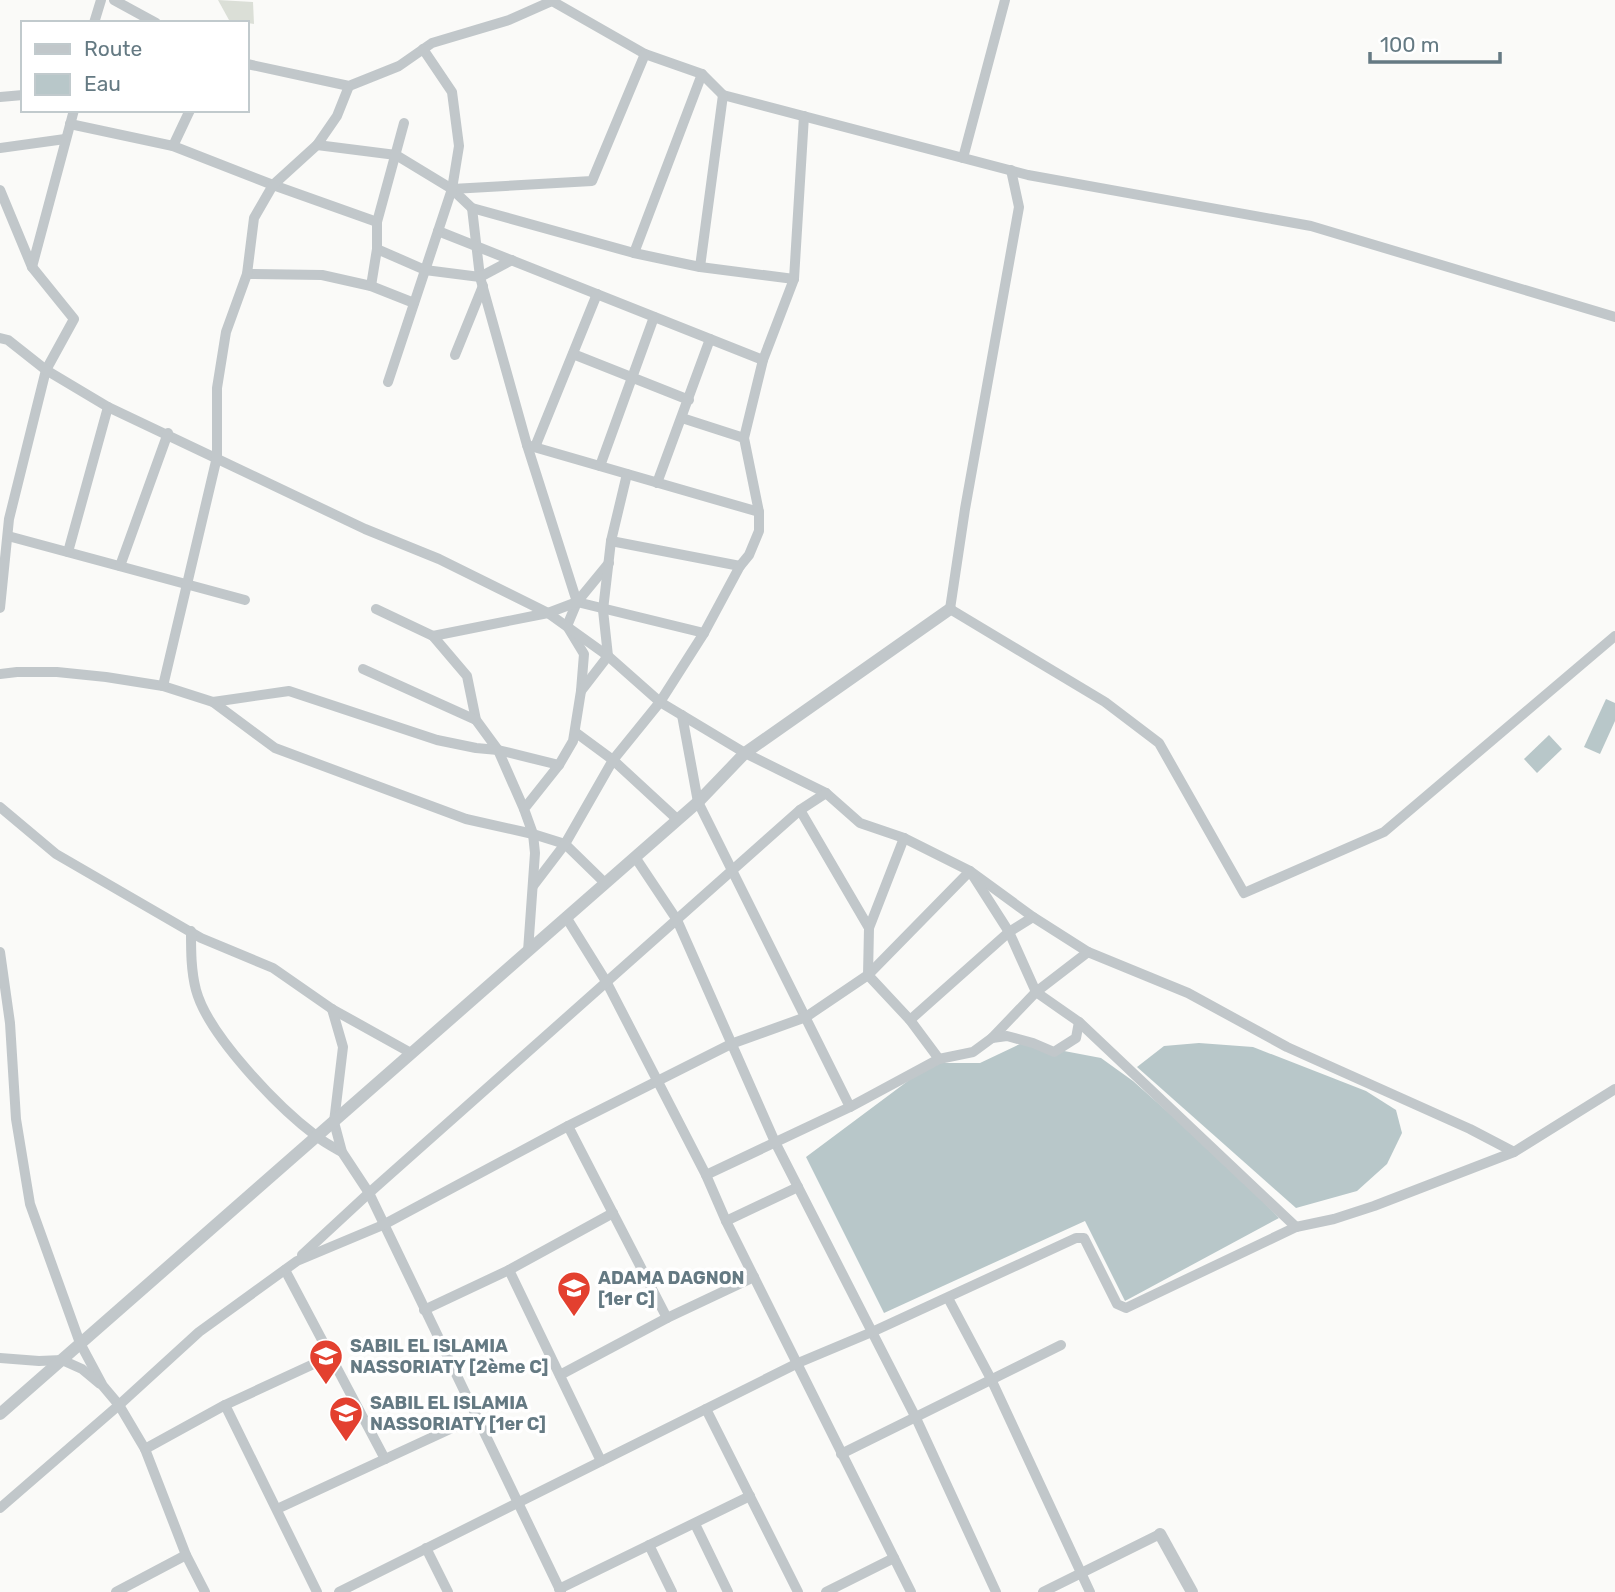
<svg xmlns="http://www.w3.org/2000/svg" width="1615" height="1592" font-family="Rubik,sans-serif">
<style>
.green{fill:#dbdfd7}
.water{fill:#b8c7c9}
.lines{fill:none;stroke-linecap:round;stroke-linejoin:round}
.minor{stroke:#c1c7ca;stroke-width:10}
.tertiary{stroke:#c1c7ca;stroke-width:12}
.labels{text-anchor:middle;stroke-width:7;stroke-linejoin:round;paint-order:stroke}
.poi-label{font-size:18px;font-weight:bold;fill:#657a83;stroke:#fff;text-anchor:start}
</style>
<rect width="100%" height="100%" fill="#fafaf8"/>
<!-- green -->
<path class="green" d="M218 0 253 2 254 24 229 20Z"/>
<!-- water -->
<g class="water">
<path d="M1606 699 1615 703V721L1600 754 1584 747Z"/>
<path d="M1549 735 1562 749 1537 773 1524 759Z"/>
<path d="M1022 1043 1101 1058 1133 1081 1233 1170 1279 1218 1125 1301 1085 1221 884 1313 806 1157 932 1063H980Z"/>
<path d="M1199 1043 1253 1047 1366 1091 1396 1110 1402 1133 1387 1164 1357 1191 1296 1208 1137 1067 1164 1046Z"/>
</g>
<g class="lines">
<!-- minor -->
<g class="minor">
<path d="M114 0 156 23"/>
<path d="M94 23 101 0"/>
<path d="M247 64 349 86 399 66 432 43 509 20 552 1 645 54 702 74 723 95 1028 175 1311 226 1615 317"/>
<path d="M0 97 23 95"/>
<path d="M70 124 173 146 273 185 377 222"/>
<path d="M317 145 396 155 452 189 472 208 634 253 700 267 794 279"/>
<path d="M173 146 190 110"/>
<path d="M0 148 65 139"/>
<path d="M963 158 1005 0"/>
<path d="M1011 170 1019 207 965 509 950 609 1105 702 1159 743 1244 893 1384 832 1615 636"/>
<path d="M452 189 592 181 645 54"/>
<path d="M0 190 32 267 74 319 46 370 9 519 0 608"/>
<path d="M472 208 480 277 527 445 577 602 567 626 584 654 581 691"/>
<path d="M438 231 763 360"/>
<path d="M377 249 425 270 480 277 512 260"/>
<path d="M634 253 702 74"/>
<path d="M32 267 74 110"/>
<path d="M700 267 723 95"/>
<path d="M247 274 322 275 371 286 414 303"/>
<path d="M371 286 377 249V222L404 123"/>
<path d="M0 338 8 340 46 370 108 407 365 529 439 559 548 613 608 656 660 702 745 753 826 793 860 823 904 838 970 871 1033 917 1088 952 1188 993 1287 1047 1470 1129 1514 1152"/>
<path d="M573 354 689 400"/>
<path d="M455 355 483 286"/>
<path d="M388 382 452 189 459 146 452 92 423 49"/>
<path d="M682 418 744 438"/>
<path d="M527 445 759 512"/>
<path d="M535 447 597 294"/>
<path d="M600 466 654 317"/>
<path d="M657 483 710 339"/>
<path d="M8 536 245 600"/>
<path d="M611 541 740 566"/>
<path d="M68 552 108 407"/>
<path d="M120 566 168 433"/>
<path d="M577 602 704 633"/>
<path d="M376 609 433 636 467 676 476 720 498 750 524 809"/>
<path d="M433 636 548 613 577 602 609 563"/>
<path d="M363 669 476 720"/>
<path d="M0 674 17 672H57L106 677 163 686 213 702 275 748 466 819 533 834 565 844 605 883"/>
<path d="M163 686 217 457V388L226 332 247 274 254 218 273 185 317 145 337 116 349 86"/>
<path d="M213 702 289 691 437 740 476 748 498 750 559 765"/>
<path d="M682 715 698 802 850 1107"/>
<path d="M575 732 613 760 678 820"/>
<path d="M0 807 56 854 201 938 273 968 332 1009 411 1053"/>
<path d="M800 810 869 928"/>
<path d="M904 838 869 928 868 975 910 1020 939 1059"/>
<path d="M635 857 677 920 775 1142 916 1418 996 1592"/>
<path d="M533 886 565 844 613 760 660 702 704 633 740 566 749 555 759 531V512L744 438 763 360 794 279 804 116"/>
<path d="M566 917 607 983 706 1175 726 1221 911 1592"/>
<path d="M191 931C191 951 191 971 196 990 208 1035 278 1107 315 1135 323 1142 333 1147 342 1152"/>
<path d="M528 951 535 853 533 834 524 809 559 765 573 741 581 691 608 656 603 610 611 541 627 474"/>
<path d="M0 952 10 1023 16 1119 30 1204 80 1343 103 1386 119 1405 145 1449 186 1555 205 1592"/>
<path d="M332 1009 343 1047 334 1122 342 1152 369 1193 561 1592"/>
<path d="M910 1020 1009 932 1033 917"/>
<path d="M992 1038 1036 992 1088 952"/>
<path d="M568 1126 667 1318"/>
<path d="M706 1175 850 1107 939 1059 973 1052 992 1038 1007 1036 1033 1043 1054 1052 1076 1038 1079 1022"/>
<path d="M726 1221 798 1187"/>
<path d="M302 1255 369 1193 800 810 826 793"/>
<path d="M285 1270 385 1459"/>
<path d="M509 1270 601 1461"/>
<path d="M948 1298 991 1379 1090 1592"/>
<path d="M424 1310 509 1270 613 1213"/>
<path d="M0 1358 39 1361 62 1360 82 1369 100 1384"/>
<path d="M560 1375 667 1318 754 1277"/>
<path d="M225 1405 317 1592"/>
<path d="M706 1409 798 1592"/>
<path d="M145 1449 225 1405 331 1356"/>
<path d="M841 1454 1061 1345"/>
<path d="M0 1508 119 1405 199 1332 297 1261 383 1225 568 1126 731 1044 806 1017 868 975 970 871 1009 932 1036 992 1079 1022 1296 1227"/>
<path d="M277 1509 476 1417"/>
<path d="M695 1524 728 1592"/>
<path d="M649 1545 672 1592"/>
<path d="M426 1548 448 1592"/>
<path d="M559 1589 750 1496"/>
<path d="M116 1592 186 1555"/>
<path d="M339 1592 798 1363 872 1332 1076 1238H1084L1117 1304 1126 1308 1296 1227 1334 1219 1374 1206 1514 1152 1615 1089"/>
<path d="M826 1592 894 1558"/>
<path d="M1043 1592 1160 1534"/>
</g>
<!-- tertiary -->
<g class="tertiary">
<path d="M0 1414 698 802 745 753 950 609"/>
<path d="M1160 1534 1192 1592"/>
</g>
</g>
<!-- icons -->
<defs>
<g id="school-pin" transform="scale(1.75)"><path d="M0 17L-7.5 6A9.5 9.5 0 1 1 7.5 6Z" fill="#e3402f" stroke="#fff"/><path d="M0-5L7-2L0 1L-7-2ZM-4 1L0 2.5L4 1V4Q0 6-4 4Z" fill="#fff"/></g>
</defs>
<g fill-rule="evenodd">
<use href="#school-pin" x="574" y="1288"/>
<use href="#school-pin" x="326" y="1356"/>
<use href="#school-pin" x="346" y="1413"/>
</g>
<g class="labels">
<!-- poi labels -->
<g class="poi-label">
<text x="598" y="1284">ADAMA DAGNON<tspan x="598" dy="21">[1er C]</tspan></text>
<text x="350" y="1352">SABIL EL ISLAMIA<tspan x="350" dy="21">NASSORIATY [2ème C]</tspan></text>
<text x="370" y="1409">SABIL EL ISLAMIA<tspan x="370" dy="21">NASSORIATY [1er C]</tspan></text>
</g>
</g>
<!-- legend -->
<rect x="21" y="21" width="228" height="91" fill="#ffffff" stroke="#c1cacd" stroke-width="2"/>
<rect x="35" y="44" width="35" height="10" fill="#c1c7ca" stroke="#c1cacd" stroke-width="2"/>
<text x="84" y="56" font-size="21" fill="#657a83">Route</text>
<rect x="35" y="74" width="35" height="21" fill="#b8c7c9" stroke="#c1cacd" stroke-width="2"/>
<text x="84" y="91" font-size="21" fill="#657a83">Eau</text>
<!-- scale -->
<path d="M1370 52v10h130v-10" fill="none" stroke="#657a83" stroke-width="3.5"/>
<text x="1380" y="52" font-size="21" fill="#657a83" stroke="#ffffff" stroke-width="5" paint-order="stroke">100 m</text>
</svg>
